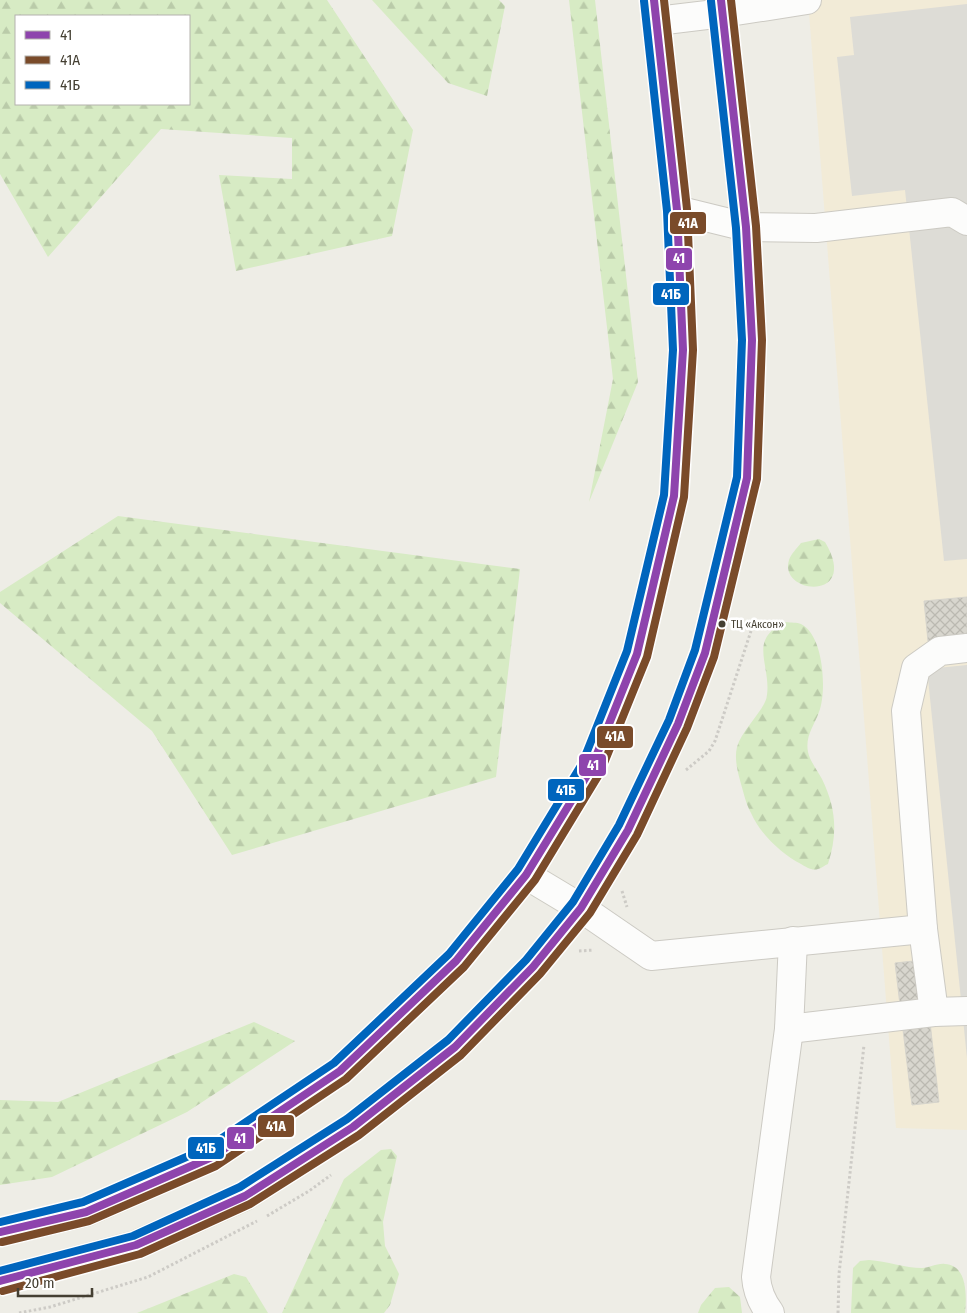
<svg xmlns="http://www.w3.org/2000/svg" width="967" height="1313" font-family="'Fira Sans Condensed',sans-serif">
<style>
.commercial{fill:#f2ebd7}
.forest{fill:url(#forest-firs);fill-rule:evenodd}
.parking{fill:#dddcd6}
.building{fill:url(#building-cross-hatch);stroke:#d6d4cc}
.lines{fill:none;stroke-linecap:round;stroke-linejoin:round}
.minor-casing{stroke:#cccac3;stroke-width:30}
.major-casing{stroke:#d1ccb2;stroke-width:30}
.path{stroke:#cdcbc6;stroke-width:3;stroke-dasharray:2.5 2.5;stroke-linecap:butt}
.minor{stroke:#fcfcfb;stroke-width:28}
.major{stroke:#f0eee2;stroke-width:28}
.bus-1-casing{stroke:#fff;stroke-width:11}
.bus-2-casing{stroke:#fff;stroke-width:11}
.bus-3-casing{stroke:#fff;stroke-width:11}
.bus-1{stroke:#8e44ad;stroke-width:8}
.bus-2{stroke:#7a4b2a;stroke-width:8}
.bus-3{stroke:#0065bd;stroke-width:8}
.bus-dot{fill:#443f32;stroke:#fff;stroke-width:2}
.labels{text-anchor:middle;stroke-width:5;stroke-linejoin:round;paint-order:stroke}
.bus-label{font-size:11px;fill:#443f32;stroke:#fff;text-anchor:start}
.line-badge{stroke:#fff;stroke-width:2}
.badge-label{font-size:14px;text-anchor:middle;font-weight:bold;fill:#fff}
</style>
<defs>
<pattern id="forest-firs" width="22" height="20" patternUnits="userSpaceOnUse" patternTransform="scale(1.25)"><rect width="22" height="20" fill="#d7ebc4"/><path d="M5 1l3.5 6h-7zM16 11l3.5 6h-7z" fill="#bacba9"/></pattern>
<pattern id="building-cross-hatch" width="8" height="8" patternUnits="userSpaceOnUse" patternTransform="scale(1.25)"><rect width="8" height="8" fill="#d8d6ce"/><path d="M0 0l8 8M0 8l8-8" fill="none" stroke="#bbb9b1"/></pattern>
</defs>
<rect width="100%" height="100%" fill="#eeede6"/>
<!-- commercial -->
<path class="commercial" d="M808 0H967V1130L896 1128Z"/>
<!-- forest -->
<g class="forest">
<path d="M0 0H327L413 130 392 236 236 271 219 175 292 179V138L161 129 48 257 0 174ZM16 16H189V104H16Z"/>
<path d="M372 0H499L505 6 487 96 448 83Z"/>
<path d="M569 0H595L638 382 589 502 613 379Z"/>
<path d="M118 516 520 569 496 777 232 855 152 731 0 603V592Z"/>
<path d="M819 539 825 542C861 602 778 595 789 560 791 554 797 548 801 543Z"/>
<path d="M786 622C791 623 797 622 801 624 824 635 827 692 819 712 814 726 805 736 808 752 810 761 817 770 822 779 836 808 838 833 828 864 825 865 822 868 818 869 812 871 806 867 801 864 782 854 760 834 751 813 746 804 744 794 741 784 738 773 734 759 737 747 742 729 766 709 767 695 771 664 747 639 786 622Z"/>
<path d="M254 1022 295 1041 187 1112 52 1177 0 1185V1100L58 1102Z"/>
<path d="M391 1149 397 1156 383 1222 385 1246 399 1274 390 1305 384 1313H282L344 1179 381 1150Z"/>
<path d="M869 1260C887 1261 905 1268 922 1268 930 1268 937 1263 945 1264 967 1265 967 1295 965 1313H851L853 1268 860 1261Z"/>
<path d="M234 1274 246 1277 268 1313H137Z"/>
<path d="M729 1287 740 1297 742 1313H698L701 1305 715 1288Z"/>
</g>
<!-- parking -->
<g class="parking">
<path d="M967 4V559L944 561 905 190 852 196 837 57 854 55 850 17Z"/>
<path d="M967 665V1058L927 669Z"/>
</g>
<!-- building -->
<g class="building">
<path d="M967 597V637L928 641 924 601Z"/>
<path d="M923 960 939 1102 912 1105 895 963Z"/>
</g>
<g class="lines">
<!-- minor casing -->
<g class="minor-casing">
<g id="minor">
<path d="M657 21 723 13 807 0"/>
<path d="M677 210 746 227 816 228 952 212 967 221"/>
<path d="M526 875 581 908 651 956 923 929"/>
<path d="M934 1012 923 929 906 711 916 668 940 651 967 648"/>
<path d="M789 1029 934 1012 967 1011"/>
<path d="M770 1313C761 1301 757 1291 756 1277L789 1029 793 941"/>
</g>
</g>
<!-- major casing -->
<g class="major-casing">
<g id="major">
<path d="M0 1232 86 1212 212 1157 340 1071 456 961 526 875 591 769 637 654 674 496 683 350 677 210 654 0"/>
<path d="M0 1281 136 1245 245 1196 353 1127 455 1047 533 967 581 908 628 830 678 724 705 653 747 478 752 340 746 227 721 0"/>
</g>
</g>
<!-- path -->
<g class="path">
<path d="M686 770 709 751 715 741 751 631"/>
<path d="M622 891 627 907"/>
<path d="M579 951 594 950"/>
<path d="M267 1216 309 1191 331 1175"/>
<path d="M19 1313 50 1307 148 1277 257 1221"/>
<path d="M838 1313 839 1274 864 1045"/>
</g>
<!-- minor -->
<use href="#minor" class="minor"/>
<!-- major -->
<use href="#major" class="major"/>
<!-- bus-1 casing -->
<g class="bus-1-casing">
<g id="bus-1">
<path d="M0 1232 86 1212 212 1157 340 1071 456 961 526 875 591 769 637 654 674 496 683 350 677 210 654 0"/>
<path d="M0 1281 136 1245 245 1196 353 1127 455 1047 533 967 581 908 628 830 678 724 705 653 747 478 752 340 746 227 721 0"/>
</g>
</g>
<!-- bus-2 casing -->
<g class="bus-2-casing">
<g id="bus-2">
<path d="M2 1242 89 1221 216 1166 346 1079 464 967 535 880 600 773 647 657 684 497 693 350 687 209 664 0"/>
<path d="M3 1291 140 1254 250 1204 359 1135 461 1055 540 974 590 913 637 835 687 728 714 657 757 479 762 340 756 226 731 0"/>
</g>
</g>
<!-- bus-3 casing -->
<g class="bus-3-casing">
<g id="bus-3">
<path d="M0 1222 83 1202 207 1148 334 1063 449 954 518 869 582 764 627 651 664 495 673 350 667 211 644 1"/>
<path d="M0 1271 133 1236 240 1187 347 1119 448 1040 526 960 573 902 619 825 669 720 695 650 737 477 742 340 736 228 711 1"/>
</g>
</g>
<!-- bus-1 -->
<use href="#bus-1" class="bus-1"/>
<!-- bus-2 -->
<use href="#bus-2" class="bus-2"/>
<!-- bus-3 -->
<use href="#bus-3" class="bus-3"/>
</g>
<!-- markers -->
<circle class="bus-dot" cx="722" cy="624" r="4.5"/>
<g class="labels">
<!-- bus labels -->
<g class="bus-label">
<text x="731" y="628">ТЦ «Аксон»</text>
</g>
</g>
<g class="line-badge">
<rect x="669" y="211" width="38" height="24" rx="5" fill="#7a4b2a"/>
<rect x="665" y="247" width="28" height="24" rx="5" fill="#8e44ad"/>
<rect x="652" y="282" width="38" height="24" rx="5" fill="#0065bd"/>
<rect x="596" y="725" width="38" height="24" rx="5" fill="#7a4b2a"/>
<rect x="578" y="753" width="29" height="24" rx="5" fill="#8e44ad"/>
<rect x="547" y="778" width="38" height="24" rx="5" fill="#0065bd"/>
<rect x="257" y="1114" width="38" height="24" rx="5" fill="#7a4b2a"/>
<rect x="226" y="1126" width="29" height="24" rx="5" fill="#8e44ad"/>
<rect x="187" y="1136" width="38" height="24" rx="5" fill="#0065bd"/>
</g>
<g class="badge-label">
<text x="688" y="228">41А</text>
<text x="679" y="263">41</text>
<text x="671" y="299">41Б</text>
<text x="615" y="741">41А</text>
<text x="593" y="770">41</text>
<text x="566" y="795">41Б</text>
<text x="276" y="1131">41А</text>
<text x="240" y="1143">41</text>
<text x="206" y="1153">41Б</text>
</g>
<!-- legend -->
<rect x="15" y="15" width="175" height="90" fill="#ffffff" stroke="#b4b2ad"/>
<rect x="25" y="31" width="25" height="8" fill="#8e44ad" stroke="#b4b2ad"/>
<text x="60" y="40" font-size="15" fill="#443f32">41</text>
<rect x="25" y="56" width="25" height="8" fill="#7a4b2a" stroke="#b4b2ad"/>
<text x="60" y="65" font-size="15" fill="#443f32">41А</text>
<rect x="25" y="81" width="25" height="8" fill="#0065bd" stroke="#b4b2ad"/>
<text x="60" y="90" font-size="15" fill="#443f32">41Б</text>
<!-- scale -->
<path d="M18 1288v8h74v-8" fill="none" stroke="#443f32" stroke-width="2.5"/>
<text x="25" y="1288" font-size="15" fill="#443f32" stroke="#ffffff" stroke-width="4" paint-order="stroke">20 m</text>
</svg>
